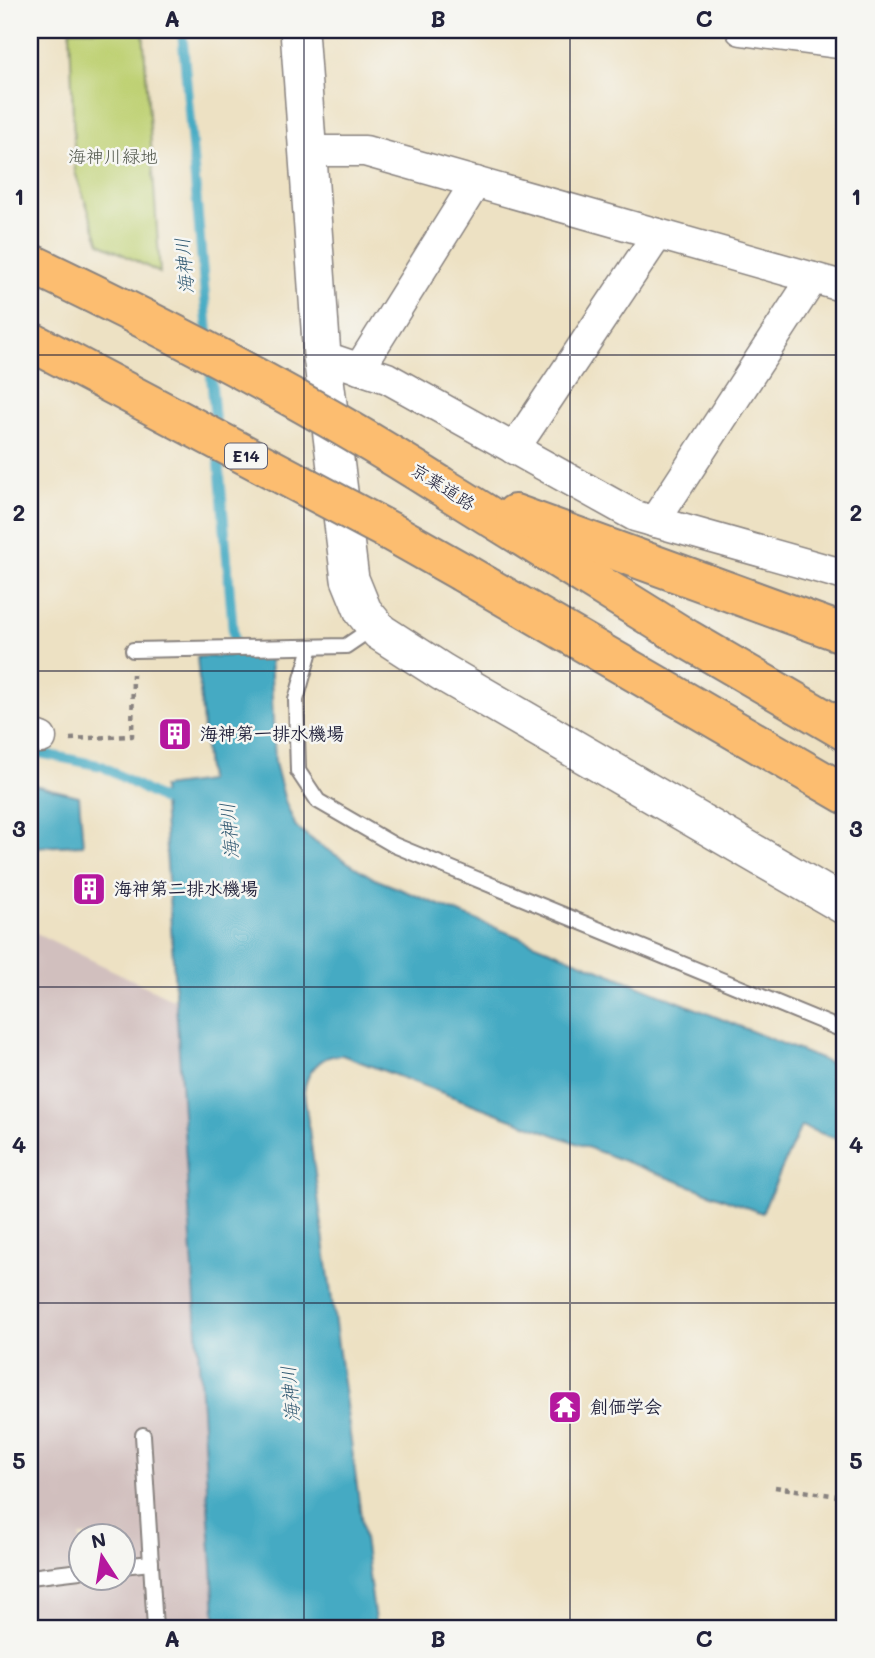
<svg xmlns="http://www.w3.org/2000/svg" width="875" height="1658" font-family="Mali,'Klee One',sans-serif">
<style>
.industrial{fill:#d1bfbe;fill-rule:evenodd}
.green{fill:#bfd175;stroke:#707a58;stroke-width:2}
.water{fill:#44aac3;stroke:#33667f;stroke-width:2}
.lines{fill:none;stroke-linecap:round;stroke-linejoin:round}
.stream{stroke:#44aac3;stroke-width:10}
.service-casing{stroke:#88827f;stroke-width:18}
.minor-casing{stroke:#88827f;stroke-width:33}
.tertiary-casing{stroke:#88827f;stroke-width:40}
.motorway-casing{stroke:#88827f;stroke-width:42}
.path{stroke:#88827f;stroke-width:4.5;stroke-dasharray:5 5;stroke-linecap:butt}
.service{stroke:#fff;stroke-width:14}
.minor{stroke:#fff;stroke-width:30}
.tertiary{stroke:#fff;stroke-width:37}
.motorway{stroke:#fcbd6f;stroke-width:38}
.motorway-bridge-casing{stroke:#88827f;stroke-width:42;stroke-linecap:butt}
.motorway-bridge{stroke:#fcbd6f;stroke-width:38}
.grid{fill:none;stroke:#22223b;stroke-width:2;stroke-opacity:0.55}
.labels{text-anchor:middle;stroke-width:5;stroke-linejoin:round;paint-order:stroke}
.shield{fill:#f6f6f2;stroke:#626272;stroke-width:2}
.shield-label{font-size:16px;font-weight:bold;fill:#22223b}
.park-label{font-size:18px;fill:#51574c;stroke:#f6f6f2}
.street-label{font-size:18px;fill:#22223b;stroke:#f6f6f2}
.poi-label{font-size:18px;font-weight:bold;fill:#22223b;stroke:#f6f6f2;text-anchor:start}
.water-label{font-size:19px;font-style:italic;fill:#305871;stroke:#f6f6f2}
.neatline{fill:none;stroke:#22223b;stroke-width:2.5}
.grid-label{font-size:23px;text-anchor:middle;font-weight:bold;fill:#22223b}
</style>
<rect width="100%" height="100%" fill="#f6f6f2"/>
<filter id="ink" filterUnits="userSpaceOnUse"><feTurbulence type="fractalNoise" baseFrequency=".0143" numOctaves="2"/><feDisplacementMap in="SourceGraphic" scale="14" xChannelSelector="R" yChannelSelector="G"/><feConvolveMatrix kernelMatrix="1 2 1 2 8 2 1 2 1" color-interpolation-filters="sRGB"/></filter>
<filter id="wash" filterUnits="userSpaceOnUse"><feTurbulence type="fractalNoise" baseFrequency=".00686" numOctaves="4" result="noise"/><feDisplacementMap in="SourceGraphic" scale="28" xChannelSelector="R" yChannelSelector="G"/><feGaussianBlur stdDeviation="1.57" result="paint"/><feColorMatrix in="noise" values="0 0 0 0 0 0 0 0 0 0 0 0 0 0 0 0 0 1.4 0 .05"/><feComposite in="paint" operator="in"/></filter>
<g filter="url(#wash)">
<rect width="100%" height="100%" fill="#ede1c3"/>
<!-- industrial -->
<path class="industrial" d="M30 930 176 1001 216 1628H30ZM80 1536H122V1578H80Z"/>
<!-- green -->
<path class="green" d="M70 30H143L160 273 100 243 75 172Z"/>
<!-- water -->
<g class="water">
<path d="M270 654 275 763 285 801 296 827 318 844 375 879 845 1069V1142L801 1126 762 1213 342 1055C320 1054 306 1073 304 1092L376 1628H216L162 787 208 781 197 657Z"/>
<path d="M30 784 79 796 83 845 34 847 35 902 30 899Z"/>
</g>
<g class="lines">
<!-- stream -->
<g class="stream">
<path d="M182 30 209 344"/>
<path d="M210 364 216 432"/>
<path d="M218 451 235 655"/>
<path d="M30 751 102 766 163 800"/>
</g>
</g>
</g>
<g filter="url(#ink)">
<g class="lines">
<!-- service casing -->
<g class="service-casing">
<g id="service">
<path d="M311 647 296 700 298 771 318 801 394 845 845 1031"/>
<path d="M133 650 346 646 374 627"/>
<path d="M143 1435 155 1628"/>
<path d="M122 1566 151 1563"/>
<path d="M30 1577 80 1571"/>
</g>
</g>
<!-- minor casing -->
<g class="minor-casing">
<g id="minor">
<path d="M741 30 845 44"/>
<path d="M307 151H365L845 287"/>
<path d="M322 356 387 378 635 516 845 575"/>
<path d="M359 369 476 182"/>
<path d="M514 449 658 234"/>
<path d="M654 522 813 278"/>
<path d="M30 734 41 738"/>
</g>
</g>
<!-- tertiary casing -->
<g class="tertiary-casing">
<path id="tertiary" d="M299 30 322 356 350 579 363 611 380 632 442 672 845 906"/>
</g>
<!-- motorway casing -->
<g class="motorway-casing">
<g id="motorway">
<path d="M441 486 687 639 845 731"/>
<path d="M515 514 845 634"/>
<path d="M462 572 845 794"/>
</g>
</g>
<!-- path -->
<g class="path">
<path d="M70 739 132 736 133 674"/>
<path d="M775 1487 845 1497"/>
</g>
<!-- service -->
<use href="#service" class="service"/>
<!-- minor -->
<use href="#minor" class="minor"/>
<!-- tertiary -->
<use href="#tertiary" class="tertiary"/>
<!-- motorway -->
<use href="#motorway" class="motorway"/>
<!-- motorway-bridge casing -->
<g class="motorway-bridge-casing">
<g id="motorway-bridge">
<path d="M30 263C169 329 311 403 441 486"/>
<path d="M30 341 393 533 462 572"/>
</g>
</g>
<!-- motorway-bridge -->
<use href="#motorway-bridge" class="motorway-bridge"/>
</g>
</g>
<!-- grid -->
<path class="grid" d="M304 30V1628M570 30V1628M30 355H845M30 671H845M30 987H845M30 1303H845"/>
<!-- icons -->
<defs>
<g id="building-square" transform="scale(1.75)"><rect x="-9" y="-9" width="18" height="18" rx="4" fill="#b5179e" stroke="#f6f6f2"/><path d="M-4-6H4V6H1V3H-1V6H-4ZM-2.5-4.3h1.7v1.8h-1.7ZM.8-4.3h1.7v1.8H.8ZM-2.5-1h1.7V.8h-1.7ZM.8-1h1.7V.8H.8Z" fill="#fff"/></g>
<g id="temple-square" transform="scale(1.75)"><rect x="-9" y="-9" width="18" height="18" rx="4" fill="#b5179e" stroke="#f6f6f2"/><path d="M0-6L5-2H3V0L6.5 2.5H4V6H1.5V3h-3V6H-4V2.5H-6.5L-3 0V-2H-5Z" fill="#fff"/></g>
</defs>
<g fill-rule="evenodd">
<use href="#building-square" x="175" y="734"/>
<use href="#building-square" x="89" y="889"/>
<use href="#temple-square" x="565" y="1407"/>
</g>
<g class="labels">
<!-- shield labels -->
<rect class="shield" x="225" y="443.5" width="42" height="25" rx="5"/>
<g class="shield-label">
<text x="246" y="462">E14</text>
</g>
<!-- park labels -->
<g class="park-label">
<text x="113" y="163">海神川緑地</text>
</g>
<!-- street labels -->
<g class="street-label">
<text transform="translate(443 487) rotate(32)" y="6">京葉道路</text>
</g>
<!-- poi labels -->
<g class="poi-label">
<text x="200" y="740">海神第一排水機場</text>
<text x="114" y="895">海神第二排水機場</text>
<text x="590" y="1413">創価学会</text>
</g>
<!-- water labels -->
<g class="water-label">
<text transform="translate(184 266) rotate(-95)" y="7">海神川</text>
<text transform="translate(229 831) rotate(-95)" y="7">海神川</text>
<text transform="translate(290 1394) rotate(-95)" y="7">海神川</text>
</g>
</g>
<!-- margin -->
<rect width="875" height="1658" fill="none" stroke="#f6f6f2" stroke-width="77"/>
<!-- north arrow -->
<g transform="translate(102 1557) rotate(348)"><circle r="33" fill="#f6f6f2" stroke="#a1a1a9" stroke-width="2"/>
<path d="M0-5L12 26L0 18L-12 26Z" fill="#b5179e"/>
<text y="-10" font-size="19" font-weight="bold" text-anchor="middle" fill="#22223b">N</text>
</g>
<rect x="38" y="38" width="798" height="1582" class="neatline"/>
<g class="grid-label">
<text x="172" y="27">A</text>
<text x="438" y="27">B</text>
<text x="704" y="27">C</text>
<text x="19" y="205">1</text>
<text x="856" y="205">1</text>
<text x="19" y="521">2</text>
<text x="856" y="521">2</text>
<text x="19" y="837">3</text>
<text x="856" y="837">3</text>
<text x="19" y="1153">4</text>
<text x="856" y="1153">4</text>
<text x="19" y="1469">5</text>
<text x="856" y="1469">5</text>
<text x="172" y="1647">A</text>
<text x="438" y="1647">B</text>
<text x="704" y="1647">C</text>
</g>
</svg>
